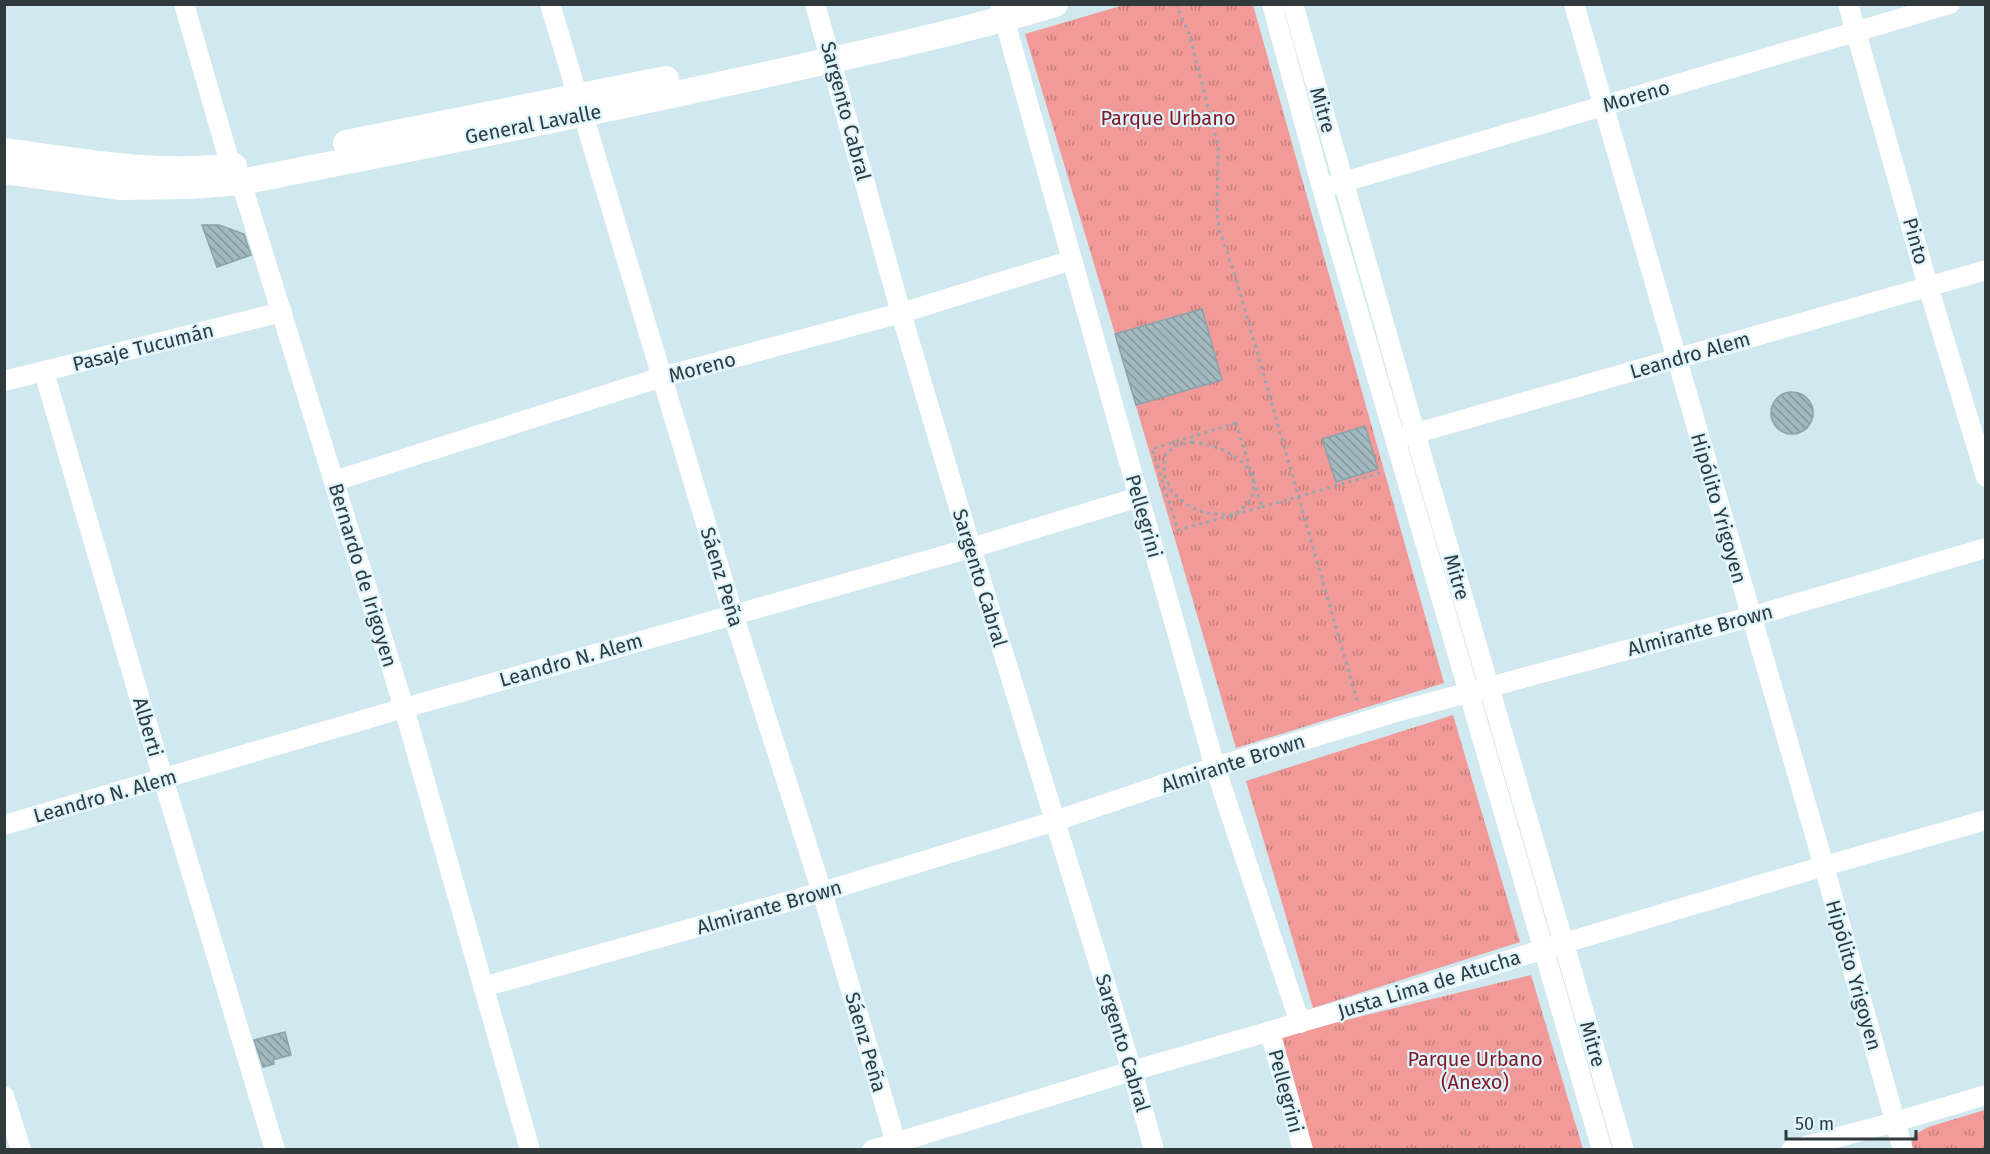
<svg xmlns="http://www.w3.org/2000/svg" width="1990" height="1154" font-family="'Fira Sans',sans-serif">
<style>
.park{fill:url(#park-tufts)}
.building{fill:url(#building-back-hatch);stroke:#8ca2a9;stroke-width:1.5}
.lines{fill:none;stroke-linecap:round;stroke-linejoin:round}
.path{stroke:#95a7ad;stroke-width:3;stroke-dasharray:3 4.5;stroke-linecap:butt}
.minor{stroke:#fff;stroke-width:20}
.major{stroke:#fff;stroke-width:26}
.labels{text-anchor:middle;stroke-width:4.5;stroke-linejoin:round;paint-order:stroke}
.street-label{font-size:20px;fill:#30393c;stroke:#ddf5fc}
.park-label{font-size:20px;fill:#841824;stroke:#ddf5fc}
</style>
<defs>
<pattern id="park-tufts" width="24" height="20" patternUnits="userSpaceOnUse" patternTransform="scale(1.5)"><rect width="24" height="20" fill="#f19a98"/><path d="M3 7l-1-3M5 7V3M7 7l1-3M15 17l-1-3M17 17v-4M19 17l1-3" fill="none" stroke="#c47f7d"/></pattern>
<pattern id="building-back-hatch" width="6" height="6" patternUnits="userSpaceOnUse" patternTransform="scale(1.5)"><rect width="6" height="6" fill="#a3b9c0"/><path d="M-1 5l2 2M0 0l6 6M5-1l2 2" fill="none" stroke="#85979d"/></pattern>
</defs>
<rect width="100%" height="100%" fill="#d0e8ef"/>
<!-- park -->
<g class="park">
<path d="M1124 5H1253L1444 683 1236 748 1115 334 1025 34Z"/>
<path d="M1453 715 1520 942 1313 1008 1246 781Z"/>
<path d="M1531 975 1583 1149H1306L1272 1038Z"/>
<path d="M1985 1110V1149H1913L1911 1145 1914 1135 1928 1127Z"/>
</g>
<!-- building -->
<g class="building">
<path d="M202 225H219L244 234 251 255 217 267Z"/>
<path d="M1202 309 1222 380 1136 405 1115 334Z"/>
<circle cx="1792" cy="413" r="21"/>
<path d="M1365 426 1378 469 1336 482 1322 439Z"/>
<path d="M285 1032 291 1055 273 1060 274 1064 263 1067 254 1040Z"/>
</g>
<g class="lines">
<!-- path -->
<g class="path">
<path d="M1176 4 1189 34 1218 146 1217 214 1220 232 1235 275 1357 701"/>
<path d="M1236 423 1262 507 1178 530 1152 449Z"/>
<path d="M1192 442C1218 444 1265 463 1251 498 1248 505 1240 510 1234 515L1205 513 1187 505 1173 493 1164 475V456L1175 446Z"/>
<path d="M1262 507 1380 473"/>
</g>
<!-- minor -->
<g class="minor">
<path d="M184 4 231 167 241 182 404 708 530 1150"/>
<path d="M550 4 733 614 822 892 898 1150"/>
<path d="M815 4 901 313 971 548 1132 1071 1154 1150"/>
<path d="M1000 4 1215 767 1300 1023"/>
<path d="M1272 4 1322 188 1602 1150"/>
<path d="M1293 4 1415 433 1624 1150"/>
<path d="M1574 4 1824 866 1903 1150"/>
<path d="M1848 4 1928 286 1986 477"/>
<path d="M1330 186 1950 4"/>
<path d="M44 372 163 778 275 1150"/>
<path d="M4 381 282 312"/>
<path d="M1403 437 1986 270"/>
<path d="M334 481 662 377 901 313 1072 260"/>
<path d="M4 825 404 708 971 548 1139 497"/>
<path d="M483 987 822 892 1055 821 1215 767 1396 712 1750 617 1986 548"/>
<path d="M1270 1032 1303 1150"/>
<path d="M4 1096 21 1150"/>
<path d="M872 1150 1132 1071 1409 991 1544 949 1824 866 1986 820"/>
<path d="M1791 1150 1895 1122 1986 1095"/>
</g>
<!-- major -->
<g class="major">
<path d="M346 143 666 79"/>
<path d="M4 151C80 161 158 176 234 166"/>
<path d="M4 171 121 187 190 186 241 182C411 149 581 115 751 78 853 55 955 34 1055 4"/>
</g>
</g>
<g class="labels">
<!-- street labels -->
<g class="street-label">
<text transform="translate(1636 96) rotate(-16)" y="7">Moreno</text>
<text transform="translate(1323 110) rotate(74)" y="7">Mitre</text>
<text transform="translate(846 111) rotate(75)" y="7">Sargento Cabral</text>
<text transform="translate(533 124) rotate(-11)" y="7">General Lavalle</text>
<text transform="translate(1916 241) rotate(74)" y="7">Pinto</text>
<text transform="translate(143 347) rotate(-14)" y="7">Pasaje Tucumán</text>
<text transform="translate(1690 355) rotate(-16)" y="7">Leandro Alem</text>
<text transform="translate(702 367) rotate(-15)" y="7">Moreno</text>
<text transform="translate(1719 508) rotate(74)" y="7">Hipólito Yrigoyen</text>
<text transform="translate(1144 516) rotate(74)" y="7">Pellegrini</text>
<text transform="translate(363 575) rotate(73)" y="7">Bernardo de Irigoyen</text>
<text transform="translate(722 577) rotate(73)" y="7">Sáenz Peña</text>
<text transform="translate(1457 577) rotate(74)" y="7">Mitre</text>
<text transform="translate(980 578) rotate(73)" y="7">Sargento Cabral</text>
<text transform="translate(1700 630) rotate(-15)" y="7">Almirante Brown</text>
<text transform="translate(571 660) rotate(-16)" y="7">Leandro N. Alem</text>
<text transform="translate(148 727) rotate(74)" y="7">Alberti</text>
<text transform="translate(1233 763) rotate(-18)" y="7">Almirante Brown</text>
<text transform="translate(105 796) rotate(-16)" y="7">Leandro N. Alem</text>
<text transform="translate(769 907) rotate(-16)" y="7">Almirante Brown</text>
<text transform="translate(1854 975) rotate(74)" y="7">Hipólito Yrigoyen</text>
<text transform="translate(1429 984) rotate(-17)" y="7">Justa Lima de Atucha</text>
<text transform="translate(866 1042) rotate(74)" y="7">Sáenz Peña</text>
<text transform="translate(1123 1043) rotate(73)" y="7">Sargento Cabral</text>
<text transform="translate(1593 1044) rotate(74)" y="7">Mitre</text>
<text transform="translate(1286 1091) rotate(75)" y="7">Pellegrini</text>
</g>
<!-- park labels -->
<g class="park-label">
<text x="1168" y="125">Parque Urbano</text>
<text x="1475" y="1066">Parque Urbano<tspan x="1475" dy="23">(Anexo)</tspan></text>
</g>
</g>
<!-- border -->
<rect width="1990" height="1154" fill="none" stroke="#30393c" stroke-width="12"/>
<!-- scale -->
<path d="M1786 1130v9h130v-9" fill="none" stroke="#30393c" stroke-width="3"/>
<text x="1795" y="1130" font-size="18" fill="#30393c" stroke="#ddf5fc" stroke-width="4.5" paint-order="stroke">50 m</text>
</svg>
